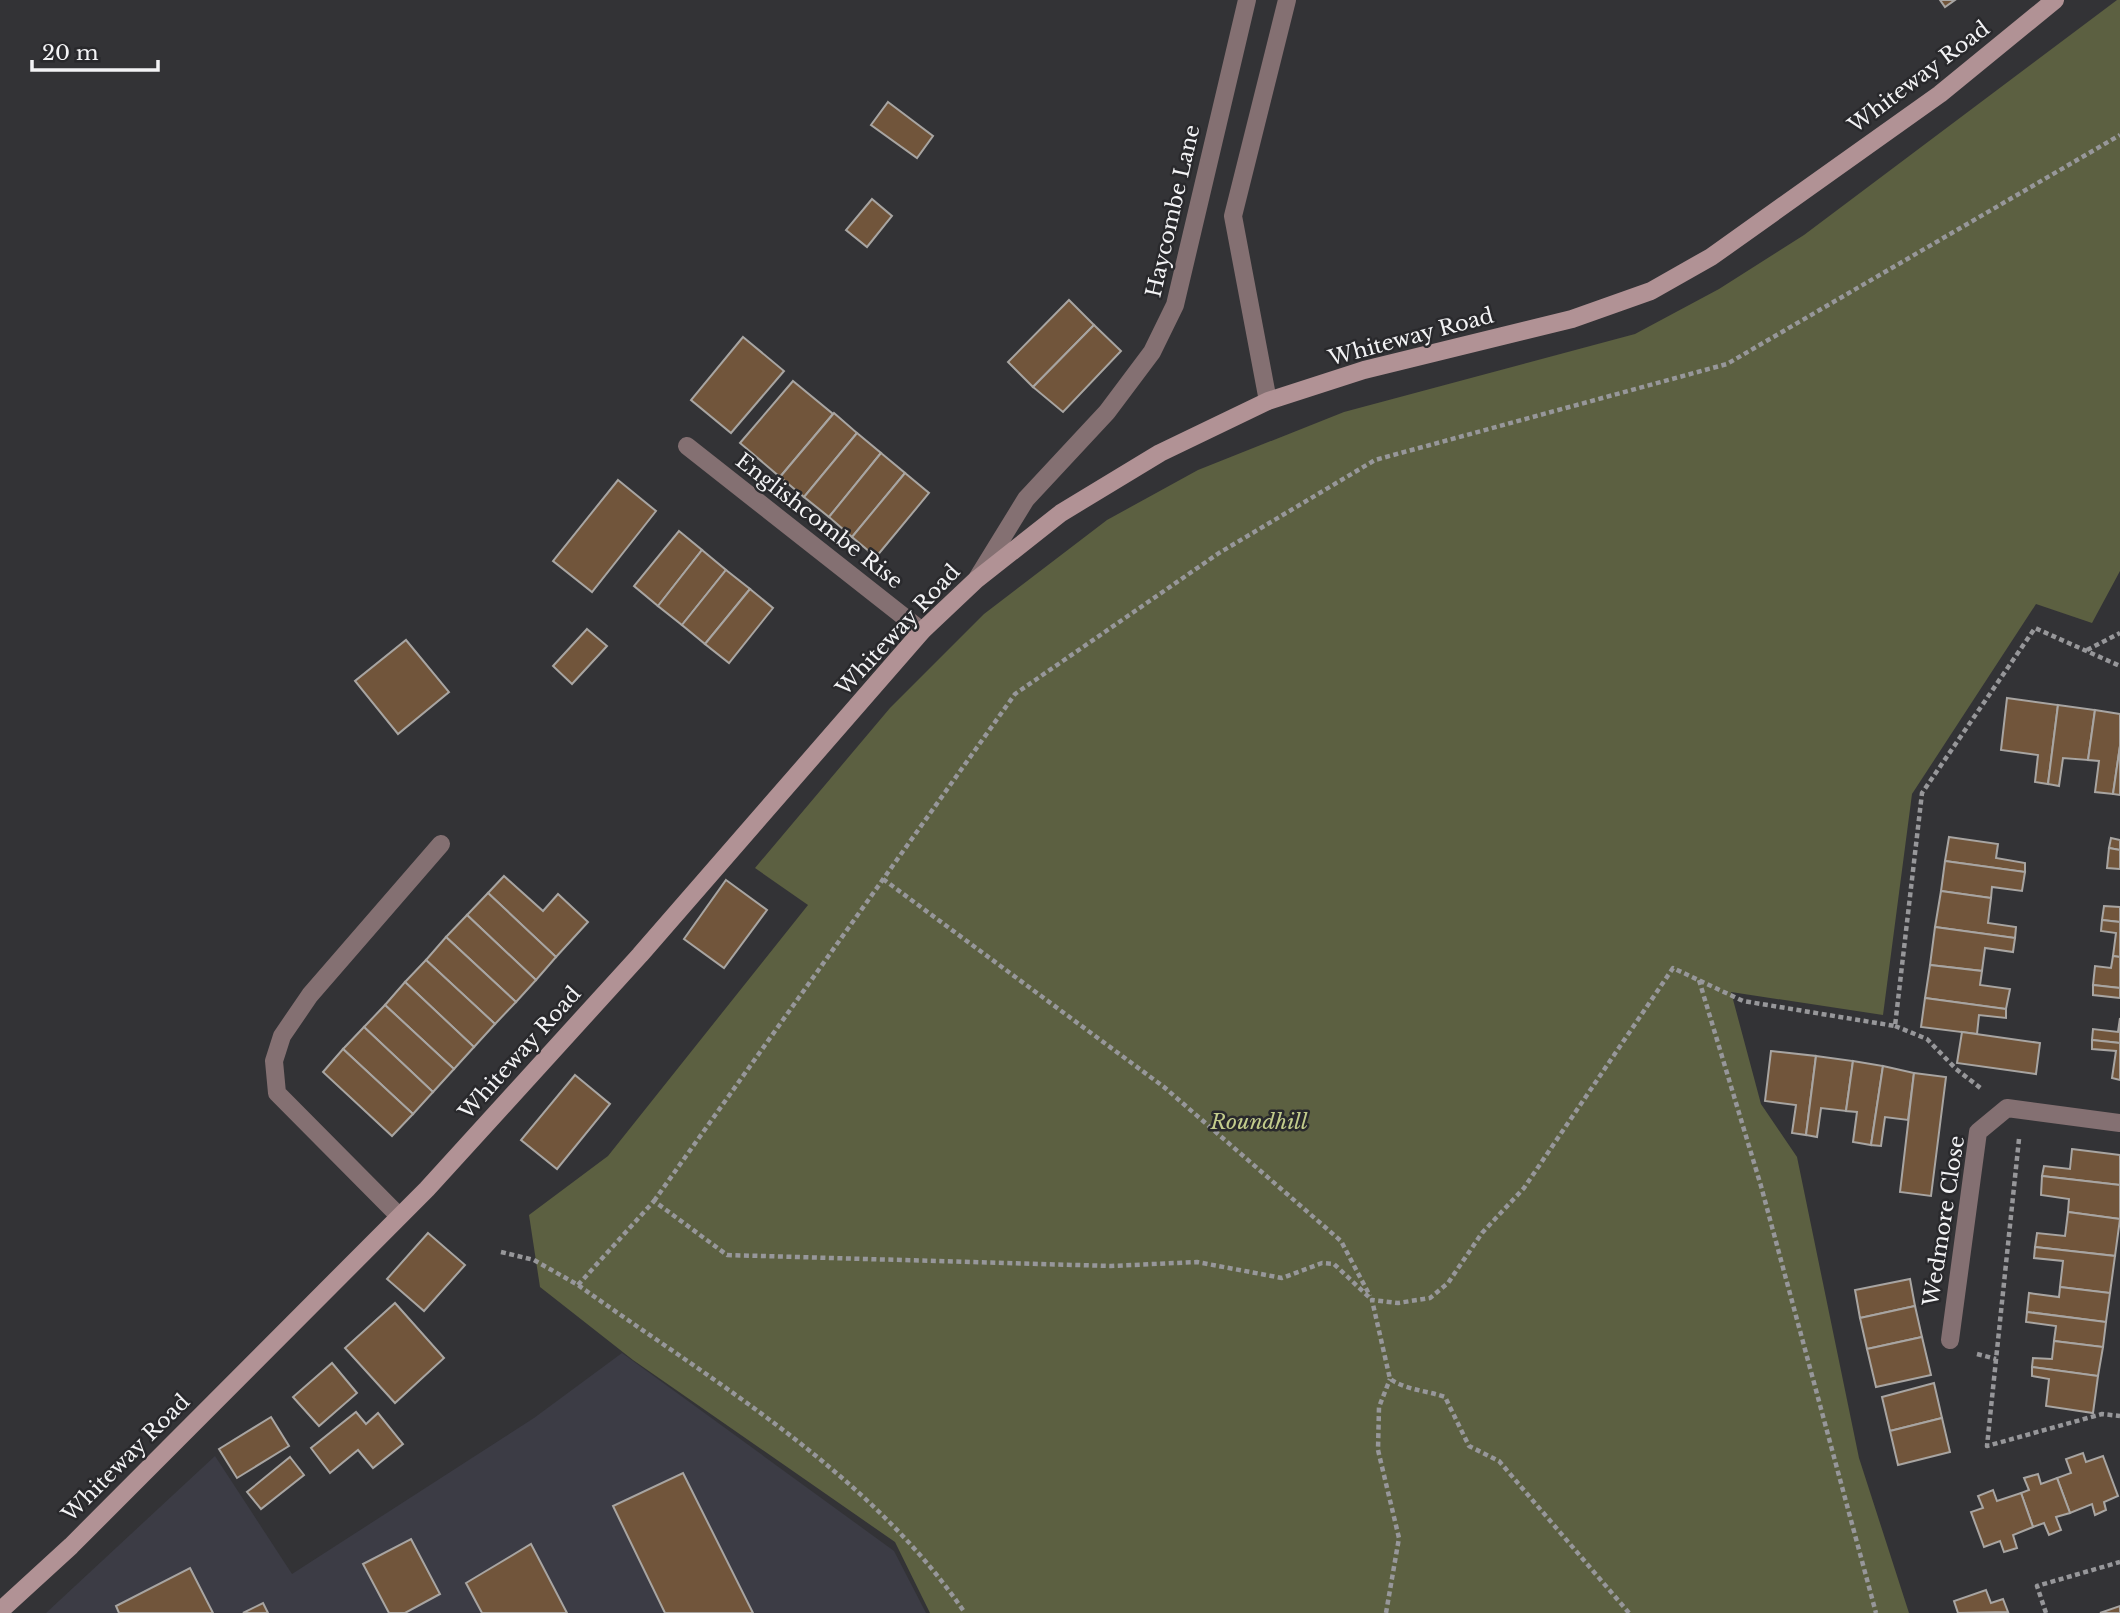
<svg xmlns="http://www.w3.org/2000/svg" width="2120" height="1613" font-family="'Libre Baskerville',serif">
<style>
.built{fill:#3c3c45}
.green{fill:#5c6041}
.building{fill:#71553b;stroke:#a8a5a2;stroke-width:2}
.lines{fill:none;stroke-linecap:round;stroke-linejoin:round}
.path{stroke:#97979a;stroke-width:4.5;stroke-dasharray:5 3.5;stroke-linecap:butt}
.lane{stroke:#847072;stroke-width:18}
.street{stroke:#847072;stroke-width:18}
.secondary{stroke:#b19295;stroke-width:18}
.labels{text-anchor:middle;stroke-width:5;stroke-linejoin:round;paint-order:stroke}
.street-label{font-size:21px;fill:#f3f3f5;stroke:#29292c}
.park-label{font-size:21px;font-style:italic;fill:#c3cc8c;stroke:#29292c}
</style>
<rect width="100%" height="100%" fill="#333336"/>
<!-- built -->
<path class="built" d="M622 1353 894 1551 926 1613H46L215 1456 292 1574 534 1418Z"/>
<!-- green -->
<path class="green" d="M2117 0H2120V571L2092 623 2036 604 1912 794 1883 1015 1731 992 1761 1104 1797 1157 1859 1458 1909 1613H930L895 1542 633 1360 540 1287 529 1215 608 1156 808 905 755 868 890 708 984 614 1107 520 1198 470 1344 412 1635 334 1719 289 1804 235Z"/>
<!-- building -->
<g class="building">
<path d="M1940 0H1955L1945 7Z"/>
<path d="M888 102 933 136 917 158 871 125Z"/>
<path d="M872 199 892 216 867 247 846 230Z"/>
<path d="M1069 300 1094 325 1033 387 1008 362Z"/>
<path d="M1094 325 1121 351 1063 412 1033 387Z"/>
<path d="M743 337 784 371 731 433 691 400Z"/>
<path d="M793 381 833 414 780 477 740 443Z"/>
<path d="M834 413 857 433 804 497 780 477Z"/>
<path d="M857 433 881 453 829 517 804 497Z"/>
<path d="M881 453 905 473 852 537 829 517Z"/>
<path d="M905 473 929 493 876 557 852 537Z"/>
<path d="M618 480 656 511 592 592 553 561Z"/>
<path d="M679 531 702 550 658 606 634 586Z"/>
<path d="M702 550 726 570 682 625 658 606Z"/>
<path d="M726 570 750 589 705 644 682 625Z"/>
<path d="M750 589 773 608 729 663 705 644Z"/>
<path d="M587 629 607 646 572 684 553 666Z"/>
<path d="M406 640 449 692 398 734 355 681Z"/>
<path d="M2007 698 2058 705 2048 784 2035 782 2038 755 2001 750Z"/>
<path d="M2058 705 2095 710 2088 760 2063 758 2059 786 2048 784Z"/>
<path d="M2095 710 2120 714V746L2113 794 2095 792 2099 761 2088 760Z"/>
<path d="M2120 746V795L2113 794Z"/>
<path d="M1949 837 1998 844 1996 858 2025 863V872L1945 861Z"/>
<path d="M2111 838 2120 840V850L2109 848Z"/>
<path d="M2109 848 2120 850V869L2107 868Z"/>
<path d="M1945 861 2025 872 2022 891 1992 887 1991 898 1941 891Z"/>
<path d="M504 876 543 911 558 894 588 922 556 957 488 893Z"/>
<path d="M726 880 767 910 724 968 684 939Z"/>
<path d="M1941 891 1991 898 1988 923 2016 927 2015 938 1935 927Z"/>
<path d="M488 893 556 957 536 980 467 915Z"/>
<path d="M2104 906 2120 907V922L2102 920Z"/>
<path d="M467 915 536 980 516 1002 446 937Z"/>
<path d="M2102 920 2120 922V957L2113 956 2116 933 2101 931Z"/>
<path d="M1935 927 2015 938 2013 952 1985 948 1982 971 1930 965Z"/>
<path d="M446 937 516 1002 495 1024 426 960Z"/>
<path d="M2113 956 2120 957V988L2093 985 2095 966 2111 968Z"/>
<path d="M426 960 495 1024 474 1047 405 982Z"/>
<path d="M1930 965 1982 971 1980 985 2010 989 2006 1009 1925 998Z"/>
<path d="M405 982 474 1047 454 1069 385 1005Z"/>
<path d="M2093 985 2120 988V998L2093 995Z"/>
<path d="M1925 998 2006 1009V1018L1979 1015 1977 1034 1921 1027Z"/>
<path d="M385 1005 454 1069 433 1092 364 1027Z"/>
<path d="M2120 1018V1043L2092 1040 2093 1029 2118 1032Z"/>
<path d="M364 1027 433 1092 413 1114 343 1049Z"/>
<path d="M1962 1032 2040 1043 2036 1074 1957 1063Z"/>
<path d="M2092 1040 2120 1043V1080L2112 1078 2116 1051 2092 1049Z"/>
<path d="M343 1049 413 1114 392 1136 323 1072Z"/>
<path d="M1771 1051 1816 1056 1806 1135 1792 1133 1796 1105 1765 1101Z"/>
<path d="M1816 1056 1853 1061 1846 1111 1821 1108 1817 1137 1806 1135Z"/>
<path d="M1853 1061 1883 1066 1871 1145 1853 1142 1857 1112 1846 1111Z"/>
<path d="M1883 1066 1914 1073 1908 1120 1885 1117 1881 1146 1871 1145Z"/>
<path d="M1914 1073 1946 1077 1931 1196 1900 1192Z"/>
<path d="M575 1075 610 1104 557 1169 521 1140Z"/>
<path d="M2072 1149 2120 1155V1185L2042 1176 2044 1166 2070 1169Z"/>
<path d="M2042 1176 2120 1185V1219L2068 1212 2069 1199 2041 1195Z"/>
<path d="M2068 1212 2120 1219 2115 1256 2035 1247 2037 1233 2065 1236Z"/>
<path d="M428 1233 465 1265 424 1311 387 1279Z"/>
<path d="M2035 1247 2115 1256 2110 1293 2060 1287 2063 1261 2034 1258Z"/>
<path d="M1910 1279 1915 1306 1860 1318 1855 1290Z"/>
<path d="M2060 1287 2110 1293 2106 1322 2027 1312 2029 1293 2059 1297Z"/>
<path d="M395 1303 444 1358 395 1403 345 1348Z"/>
<path d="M1915 1306 1922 1337 1867 1349 1860 1318Z"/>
<path d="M2027 1312 2106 1322 2103 1347 2054 1341 2056 1326 2026 1322Z"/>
<path d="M1922 1337 1931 1375 1876 1387 1867 1349Z"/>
<path d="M2054 1341 2103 1347 2098 1376 2032 1367 2033 1358 2052 1359Z"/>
<path d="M332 1363 357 1393 319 1426 293 1397Z"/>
<path d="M2032 1367 2098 1376 2093 1413 2046 1406 2049 1379 2032 1376Z"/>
<path d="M1934 1383 1942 1418 1890 1431 1882 1397Z"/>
<path d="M356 1412 366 1424 378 1413 403 1444 373 1468 358 1450 330 1473 311 1448Z"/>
<path d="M271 1417 289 1446 237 1478 219 1449Z"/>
<path d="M1942 1418 1950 1452 1898 1465 1890 1431Z"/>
<path d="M2083 1453 2086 1462 2103 1456 2118 1496 2104 1502 2106 1510 2095 1515 2092 1504 2070 1513 2057 1478 2071 1473 2066 1459Z"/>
<path d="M290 1457 304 1475 261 1509 247 1492Z"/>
<path d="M683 1473 753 1613H665L613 1506Z"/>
<path d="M2038 1474 2041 1484 2057 1478 2070 1513 2056 1517 2061 1530 2049 1535 2044 1523 2033 1527 2021 1493 2029 1490 2024 1478Z"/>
<path d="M1993 1490 1997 1501 2021 1493 2033 1527 2013 1535 2017 1548 2004 1552 2000 1541 1984 1547 1971 1512 1983 1508 1978 1496Z"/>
<path d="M411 1539 440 1594 405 1613H389L363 1564Z"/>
<path d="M531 1544 567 1613H482L466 1583Z"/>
<path d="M190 1568 213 1613H119L116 1606Z"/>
<path d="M1986 1590 1991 1603 2003 1599 2008 1612 1958 1613 1954 1601Z"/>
<path d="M263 1603 268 1613H243Z"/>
<path d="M2120 1606V1613H2100Z"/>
</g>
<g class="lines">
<!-- path -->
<g class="path">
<path d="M2087 650 2120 633"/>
<path d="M883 879 1164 1087 1341 1241 1370 1296"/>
<path d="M1699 980 1761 1186 1876 1613"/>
<path d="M1895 1026 1927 1039 1956 1069 1983 1090"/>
<path d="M2019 1139 1987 1446 2102 1414 2120 1416"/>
<path d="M654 1201 1015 694 1219 553 1375 460 1727 364 2120 135"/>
<path d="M501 1252 534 1260 578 1285C715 1383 869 1472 965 1613"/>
<path d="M578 1285 654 1201 727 1255 1111 1266 1197 1262 1282 1278 1322 1263 1334 1264 1372 1300"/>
<path d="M1977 1354 1996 1359"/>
<path d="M1386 1613 1399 1538 1378 1450 1379 1407 1390 1379"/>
<path d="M1629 1613 1499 1461 1469 1446 1445 1397C1425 1390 1409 1391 1390 1379L1372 1300 1398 1303 1430 1298 1448 1283 1482 1233 1524 1188 1673 968 1743 1001 1895 1026 1922 793 2035 628 2120 666"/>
<path d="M2046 1613 2037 1586 2120 1562"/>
</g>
<!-- lane -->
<g class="lane">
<path d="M1268 401 1233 216 1287 0"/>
<path d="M399 1216 277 1093 274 1061 282 1036 310 995 441 844"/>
</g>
<!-- street -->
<g class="street">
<path d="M687 446 922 631"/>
<path d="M978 577 1026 499 1107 412 1152 352 1175 305 1247 0"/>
<path d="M1950 1340 1978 1132 2007 1108 2120 1123"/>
</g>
<!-- secondary -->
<path class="secondary" d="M0 1611 71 1546 427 1189 640 955 922 631 976 580 1061 513 1160 453 1268 401 1364 370 1572 319 1651 291 1711 257 1940 94 2055 0"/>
</g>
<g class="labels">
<!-- street labels -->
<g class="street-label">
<text transform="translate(1919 77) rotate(-37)" y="7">Whiteway Road</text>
<text transform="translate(1173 211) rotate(-77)" y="7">Haycombe Lane</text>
<text transform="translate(1411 337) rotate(-15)" y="7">Whiteway Road</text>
<text transform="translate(819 521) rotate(38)" y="7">Englishcombe Rise</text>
<text transform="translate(898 630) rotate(-47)" y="7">Whiteway Road</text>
<text transform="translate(520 1053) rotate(-48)" y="7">Whiteway Road</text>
<text transform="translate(1944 1221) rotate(-81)" y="7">Wedmore Close</text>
<text transform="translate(126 1458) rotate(-45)" y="7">Whiteway Road</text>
</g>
<!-- park labels -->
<g class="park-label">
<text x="1259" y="1129">Roundhill</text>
</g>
</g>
<!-- scale -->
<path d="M32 60v10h126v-10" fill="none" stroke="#f3f3f5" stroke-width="3.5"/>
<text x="42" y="60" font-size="21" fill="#f3f3f5" stroke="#29292c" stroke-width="5" paint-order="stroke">20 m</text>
</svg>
